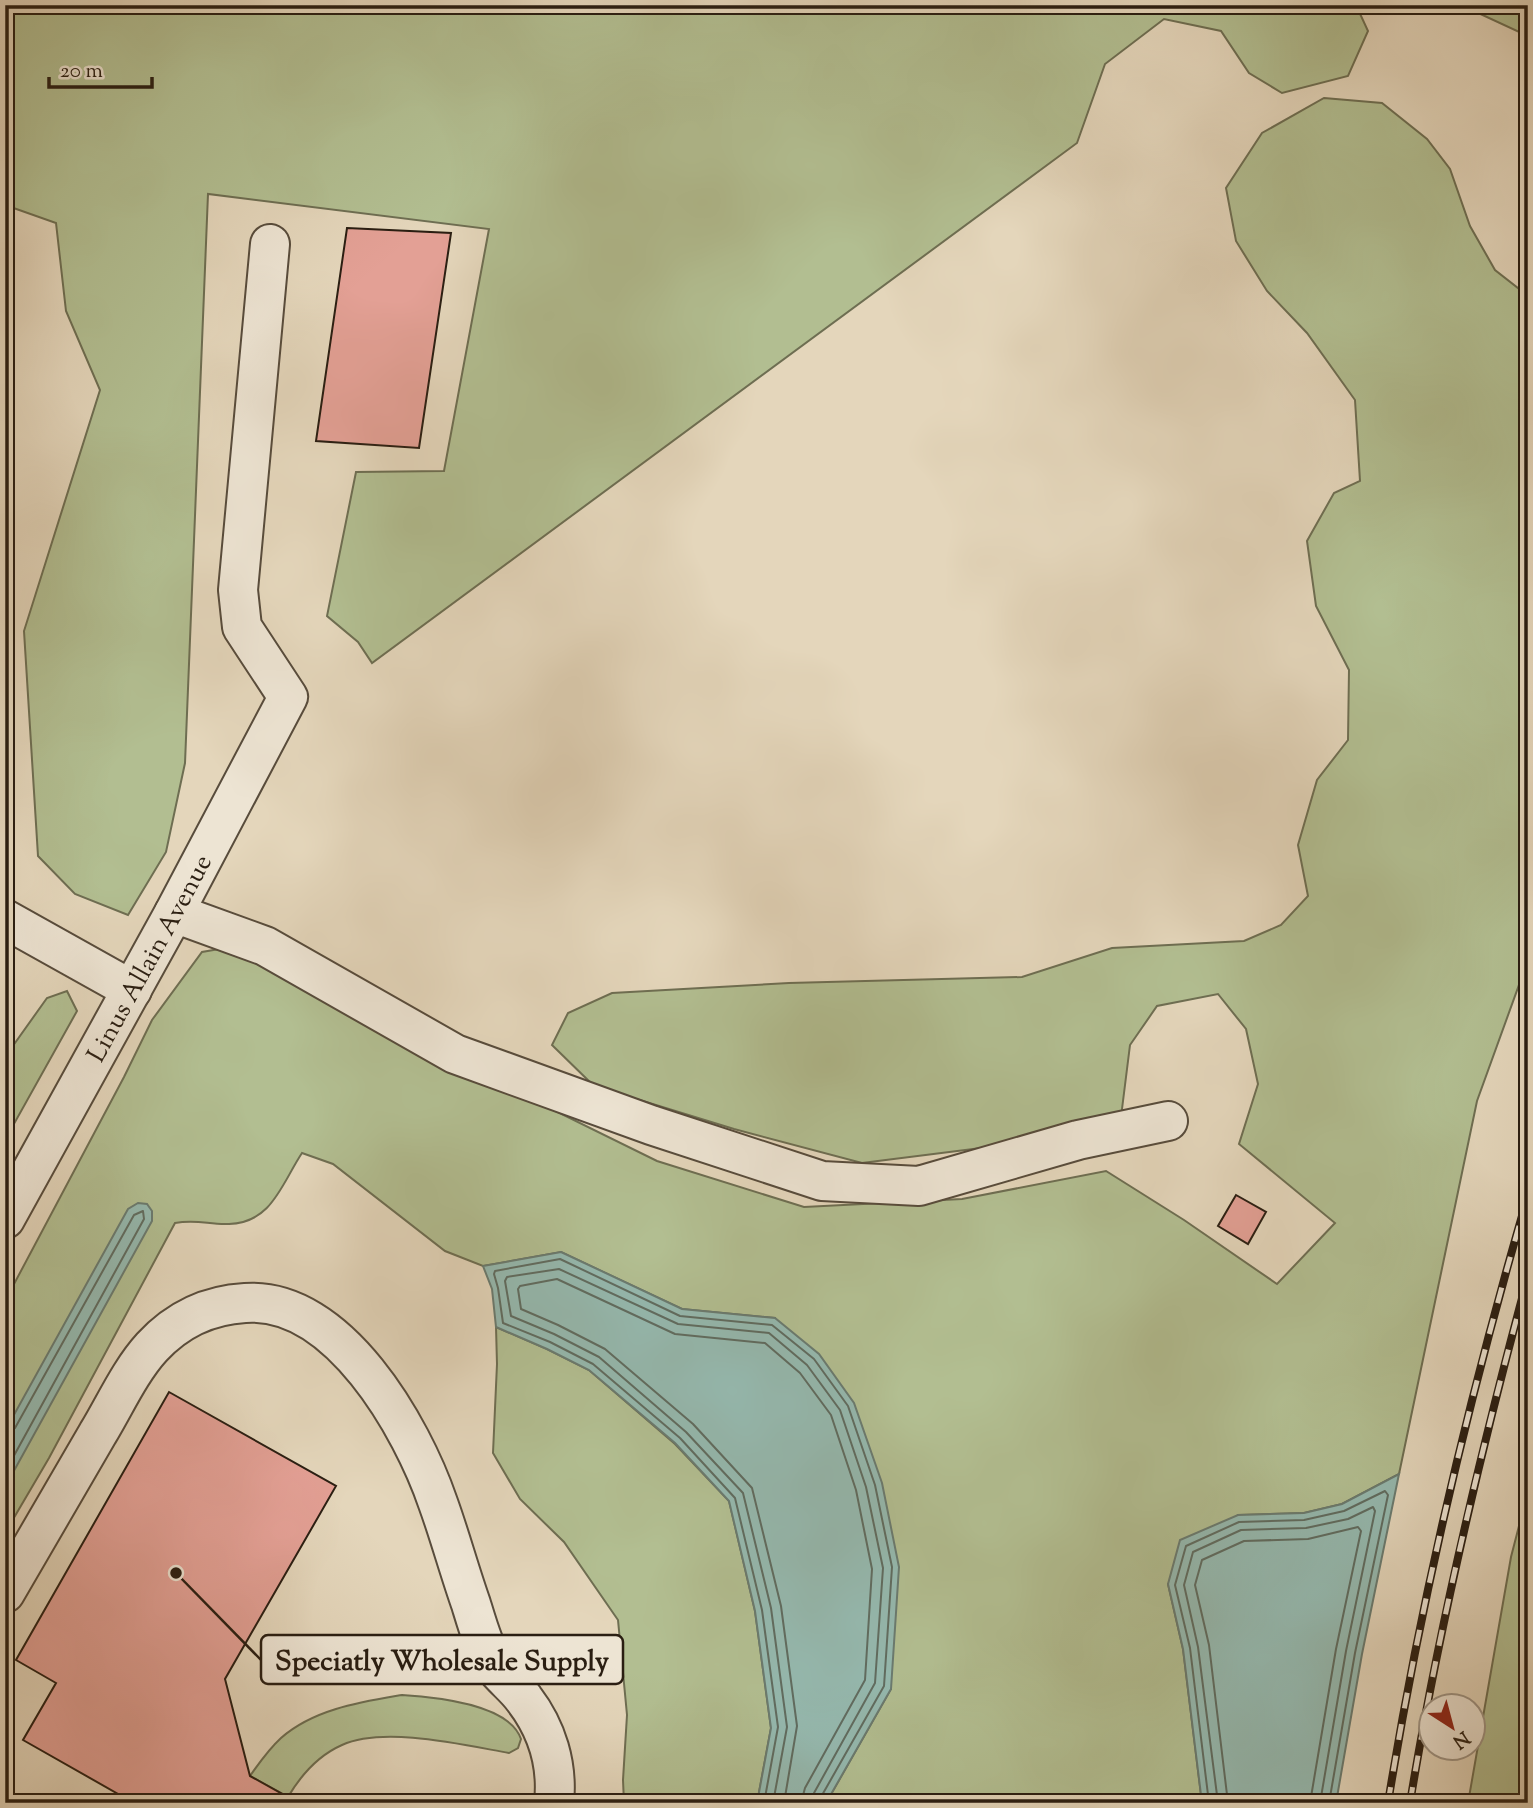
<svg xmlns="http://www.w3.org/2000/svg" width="1533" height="1808" font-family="'Sorts Mill Goudy',serif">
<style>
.green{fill:#b2be91;stroke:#6e6e52;stroke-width:2}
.water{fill:#95b9af;stroke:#6a7b70;stroke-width:2}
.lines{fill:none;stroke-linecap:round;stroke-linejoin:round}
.shore{stroke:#606c60;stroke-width:2}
.building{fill:#e3a095;stroke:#2a1e12;stroke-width:2}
.minor-casing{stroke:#584c3c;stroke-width:42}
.minor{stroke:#ede4d3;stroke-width:38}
.rail-casing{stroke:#2a1e12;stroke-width:8}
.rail{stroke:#ede4d3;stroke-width:5;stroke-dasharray:16;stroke-linecap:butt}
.labels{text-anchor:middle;stroke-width:7;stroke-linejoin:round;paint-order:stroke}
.street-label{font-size:26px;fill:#2a1e12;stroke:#ede4d3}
.leader{fill:none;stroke:#2a1e12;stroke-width:2.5}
.callout-dot{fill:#2a1e12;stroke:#ede4d3;stroke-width:2.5}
.callout{fill:#ede4d3;stroke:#2a1e12;stroke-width:2.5}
.callout-label{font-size:28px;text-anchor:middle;font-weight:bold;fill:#2a1e12}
</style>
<rect width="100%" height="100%" fill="#e4d6bb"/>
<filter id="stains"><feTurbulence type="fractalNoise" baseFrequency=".00286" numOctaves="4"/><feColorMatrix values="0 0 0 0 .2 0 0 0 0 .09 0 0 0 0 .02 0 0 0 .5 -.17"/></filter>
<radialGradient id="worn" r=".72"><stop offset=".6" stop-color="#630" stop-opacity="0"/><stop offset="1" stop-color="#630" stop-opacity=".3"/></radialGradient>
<!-- green -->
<g class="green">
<path d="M5 5H1356L1368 31 1348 76 1282 93 1249 73 1221 31 1164 19 1105 64 1077 143 372 663 358 642 327 616 356 472 444 471 489 229 208 194 185 763 166 852 128 915 75 894 38 856 24 631 100 390 66 311 56 223 5 205Z"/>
<path d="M1461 5H1528V36Z"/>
<path d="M1324 98 1382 103 1427 139 1450 169 1470 226 1495 270 1518 288 1528 284V960L1477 1101 1399 1474 1342 1504 1304 1513 1238 1515 1168 1584 1183 1649 1202 1803H826L891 1689 775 1318 682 1309 561 1252 483 1266 445 1251 333 1164 302 1153C282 1183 272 1223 229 1224 209 1225 198 1219 175 1223L49 1458 5 1533V1301L124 1077 152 1020 202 952 225 948 657 1161 804 1207 962 1199 1106 1171 1184 1220 1277 1284 1335 1223 1239 1144 1258 1084 1246 1029 1218 994 1157 1006 1130 1045 1121 1117 997 1146 862 1163 734 1129 594 1086 552 1045 568 1013 612 993 789 983 1022 977 1112 948 1244 941 1281 925 1308 896 1298 845 1317 780 1348 740 1349 670 1316 606 1307 541 1334 493 1360 481 1355 400 1307 333 1267 291 1236 241 1226 188 1262 133Z"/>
<path d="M67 991 77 1011 5 1140V1057L47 998Z"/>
<path d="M496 1327 547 1349 589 1370 675 1444 729 1501 755 1611 771 1728 757 1803H624L623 1780 627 1715 618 1620 564 1542 520 1499 493 1453 497 1364Z"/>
<path d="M1528 1491V1803H1468L1511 1557Z"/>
<path d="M402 1695C434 1697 509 1704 521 1739L518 1748 509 1753C464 1745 384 1726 342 1745 317 1756 301 1775 288 1797L250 1776C259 1763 269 1749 281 1738 314 1709 361 1702 402 1695Z"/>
</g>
<!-- water -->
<g class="water">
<path d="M138 1203 147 1204 152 1211V1221L5 1487V1431L128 1209Z"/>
<path d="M561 1252 682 1309 775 1318 819 1354 854 1403 882 1483 899 1567 891 1689 826 1803H757L771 1728 755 1611 729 1501 675 1443 589 1370 547 1349 496 1327 492 1289 483 1266Z"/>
<path d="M1399 1474 1362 1654 1336 1803H1202L1183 1649 1168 1584 1180 1540 1238 1515 1304 1513 1342 1504Z"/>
</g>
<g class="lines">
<!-- shore -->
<g class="shore">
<path d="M5 1432 15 1428 134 1215 143 1211 144 1219 5 1472"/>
<path d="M764 1803 778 1727 762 1610 735 1498 680 1438 593 1364 550 1342 503 1323 498 1288 494 1274 495 1271 560 1259 680 1316 772 1325 814 1359 848 1406 875 1485 892 1567 884 1686 821 1797V1803"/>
<path d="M773 1803 787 1727 771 1608 743 1493 686 1432 599 1357 554 1334 511 1316 505 1281 507 1277 559 1269 678 1324 769 1333 807 1365 840 1410 866 1487 883 1568 875 1683 814 1793 812 1803"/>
<path d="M784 1803 797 1726 781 1606 752 1488 693 1424 605 1349 558 1325 521 1309 518 1289 520 1286 557 1279 675 1334 765 1343 800 1373 831 1415 856 1490 872 1569 865 1680 805 1788 801 1803"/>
<path d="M1209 1803 1190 1648 1175 1585 1186 1546 1239 1522 1304 1520 1344 1511 1385 1491 1388 1495 1355 1653 1329 1803"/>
<path d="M1218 1803 1198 1647 1184 1585 1193 1552 1241 1530 1306 1528 1348 1519 1373 1507 1375 1511 1346 1651 1320 1803"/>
<path d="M1228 1803 1209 1645 1195 1585 1202 1560 1244 1541 1308 1539 1358 1527 1361 1531 1336 1649 1310 1803"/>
</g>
</g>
<!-- building -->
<g class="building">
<path d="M347 228 451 233 419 448 316 441Z"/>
<path d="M1236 1195 1266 1212 1248 1244 1218 1226Z"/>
<path d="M169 1392 336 1486 225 1679 250 1776 288 1797 284 1803H134L23 1740 56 1683 16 1660Z"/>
</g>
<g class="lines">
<!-- minor casing -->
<g class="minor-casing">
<g id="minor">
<path d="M174 913 265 946 455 1054 651 1125 822 1181 919 1186 1078 1140 1168 1121"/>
<path d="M5 919 132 990"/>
<path id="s1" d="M5 1219 174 913 288 697 242 627 238 590 270 244"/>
<path d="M5 1593C36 1539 67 1486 98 1433 115 1405 130 1371 152 1347 177 1320 209 1305 245 1303 338 1296 412 1427 438 1503 450 1536 459 1570 471 1604 478 1627 485 1652 499 1672 507 1681 517 1689 524 1699 547 1729 558 1765 554 1803"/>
</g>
</g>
<!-- minor -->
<use href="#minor" class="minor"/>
<!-- rail casing -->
<g class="rail-casing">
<g id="rail">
<path d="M1388 1803C1421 1598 1470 1394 1528 1195"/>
<path d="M1410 1803C1439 1625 1481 1450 1528 1276"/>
</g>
</g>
<!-- rail -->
<use href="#rail" class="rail"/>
</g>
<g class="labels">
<!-- street labels -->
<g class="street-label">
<text dy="9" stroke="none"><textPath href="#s1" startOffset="298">Linus Allain Avenue</textPath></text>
</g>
</g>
<!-- callouts -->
<path class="leader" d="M176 1573L261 1660"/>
<circle class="callout-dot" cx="176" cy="1573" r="7"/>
<rect class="callout" x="261" y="1635" width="362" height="49" rx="7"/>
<g class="callout-label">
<text x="442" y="1670">Speciatly Wholesale Supply</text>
</g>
<!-- margin -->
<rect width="1533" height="1808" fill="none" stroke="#e4d6bb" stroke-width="28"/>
<rect x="7" y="7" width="1519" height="1794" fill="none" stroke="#2a1e12" stroke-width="3.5"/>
<rect x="14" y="14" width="1505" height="1780" fill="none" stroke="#2a1e12" stroke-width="2"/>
<!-- north arrow -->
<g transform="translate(1452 1727) rotate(144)"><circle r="33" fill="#ede4d3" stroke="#9f9586" stroke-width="2"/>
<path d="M0-5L12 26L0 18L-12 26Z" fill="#8f2418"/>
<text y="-10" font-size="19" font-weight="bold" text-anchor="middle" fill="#2a1e12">N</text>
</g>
<!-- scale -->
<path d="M49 77v10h103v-10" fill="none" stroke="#2a1e12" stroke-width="3.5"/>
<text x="60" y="77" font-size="21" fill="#2a1e12" stroke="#ede4d3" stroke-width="5" paint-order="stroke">20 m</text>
<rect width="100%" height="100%" filter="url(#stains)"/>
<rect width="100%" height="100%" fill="url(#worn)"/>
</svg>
